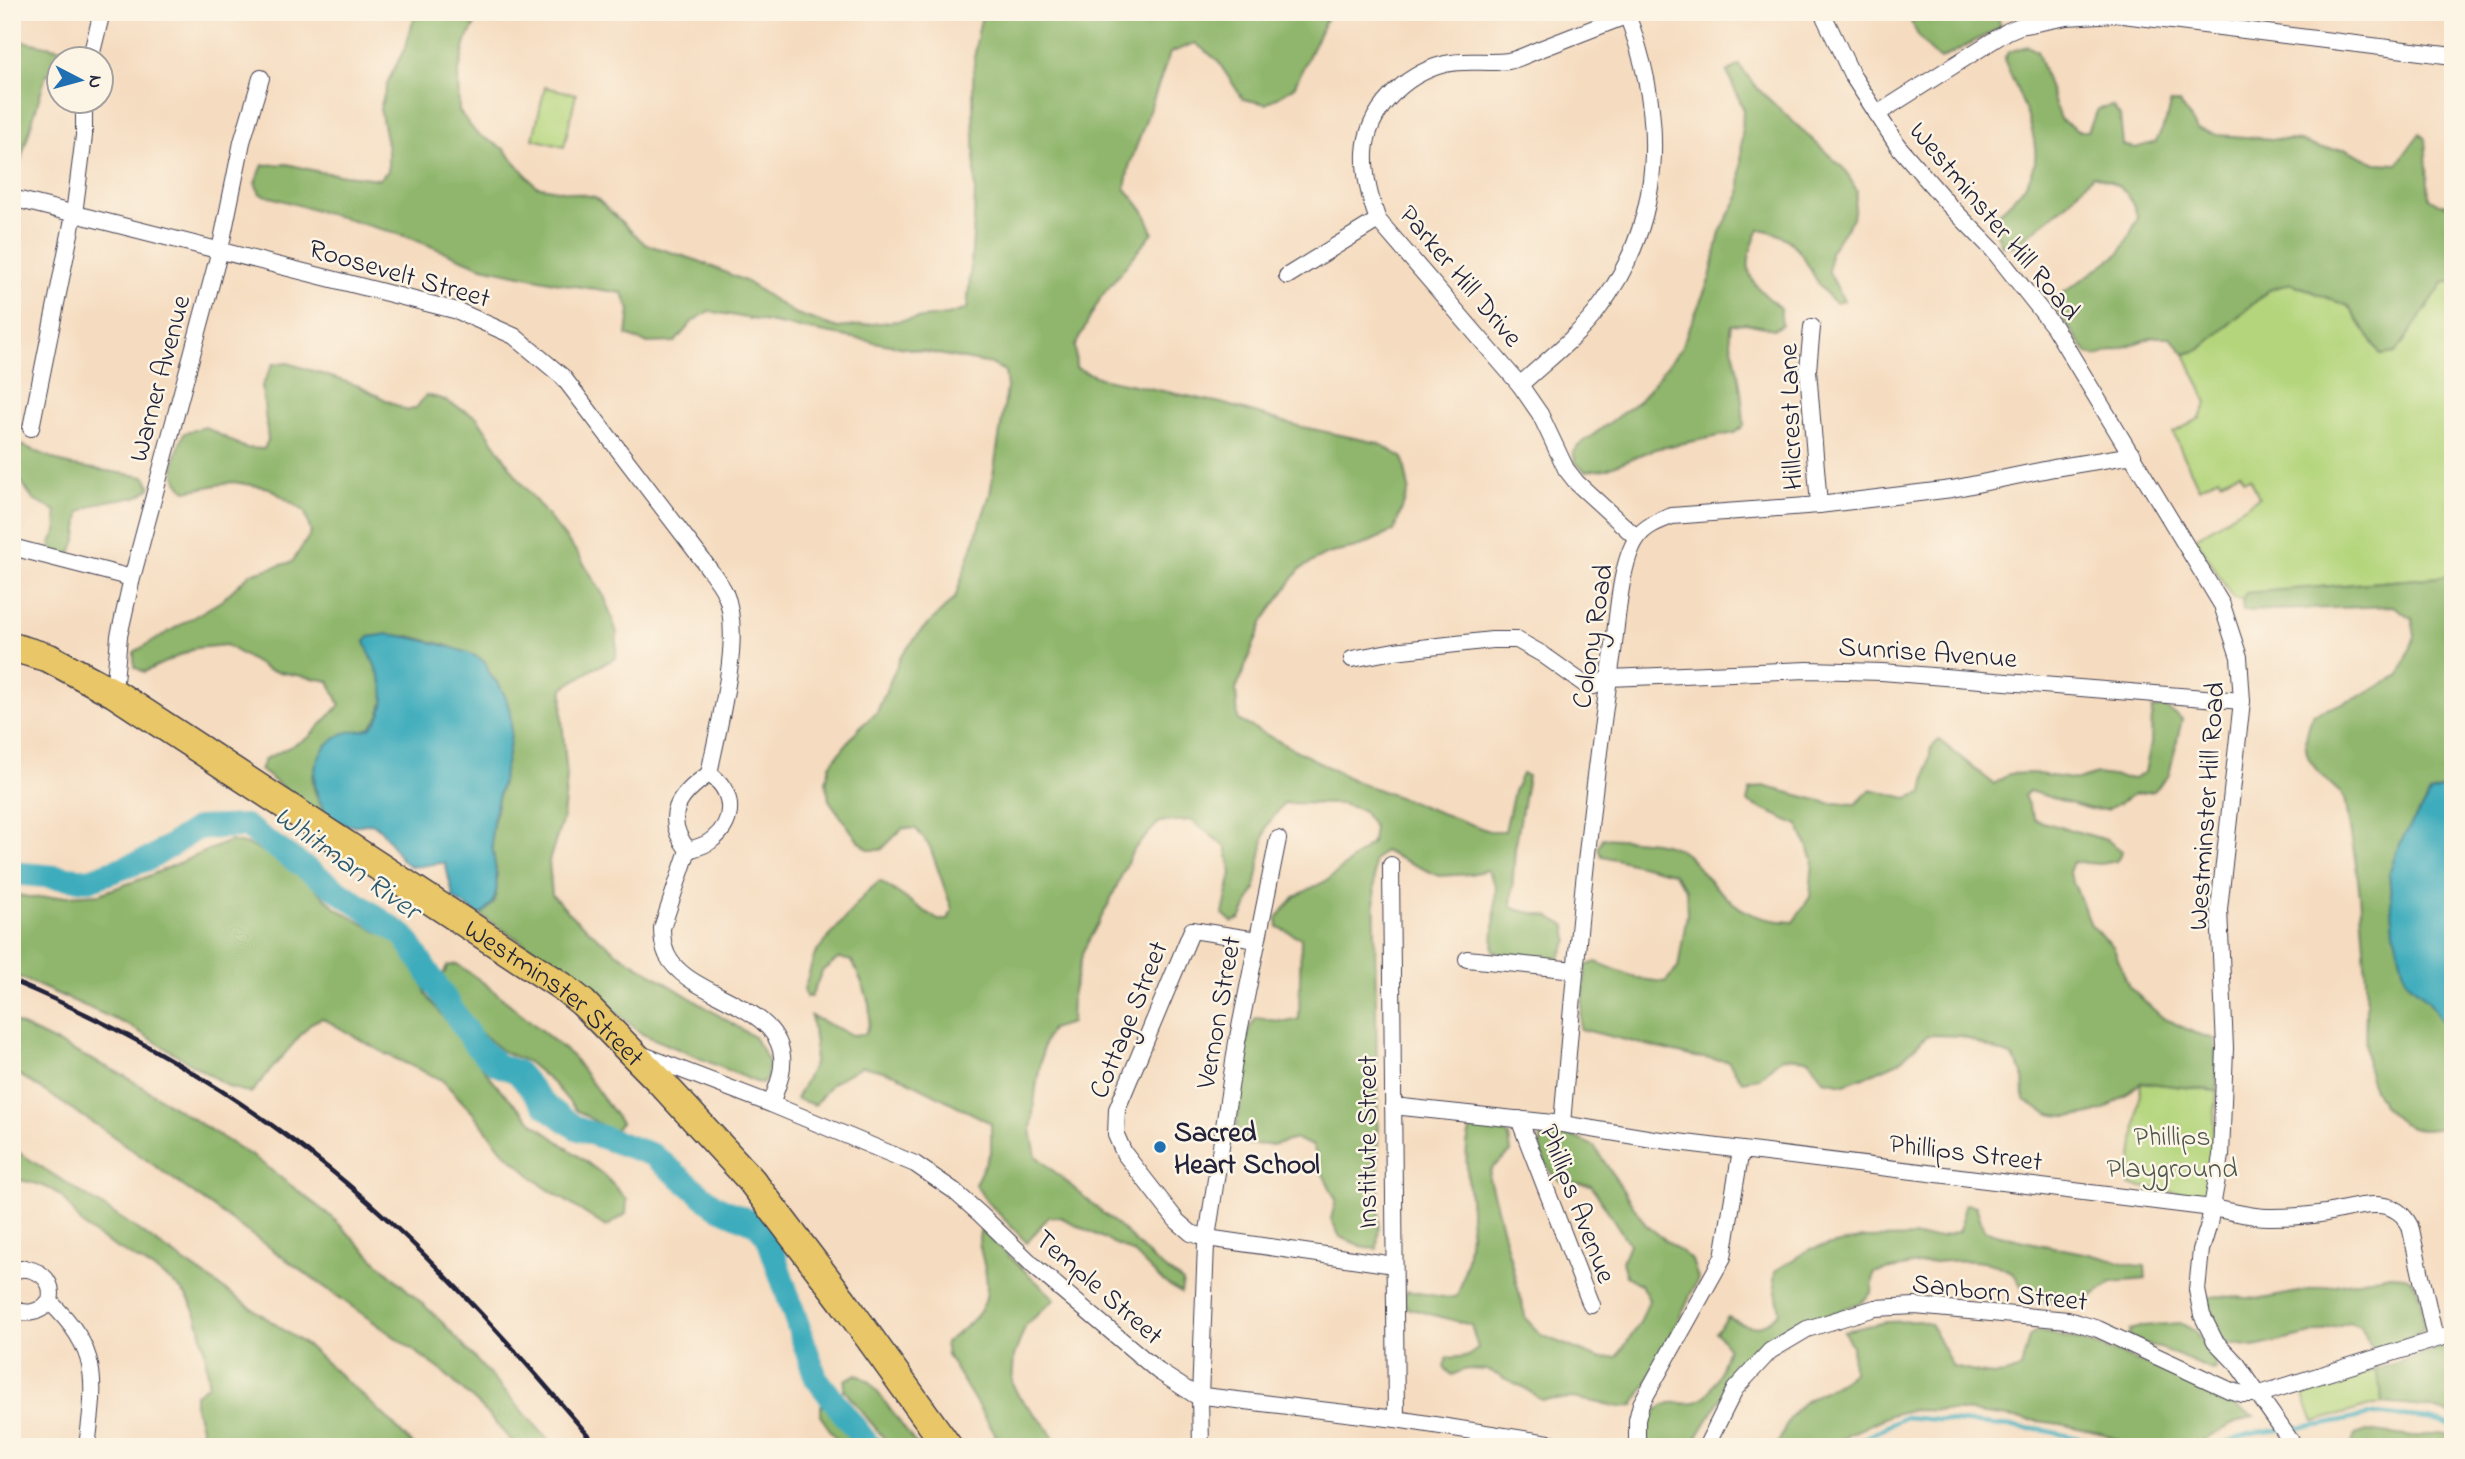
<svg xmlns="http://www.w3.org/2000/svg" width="2465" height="1459" font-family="'Indie Flower',sans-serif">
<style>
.green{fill:#b4d57c;stroke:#6b7c5c;stroke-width:2}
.forest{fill:#8fb66c;stroke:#586c54;stroke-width:2}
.water{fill:#3eacbc;stroke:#30677c;stroke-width:2}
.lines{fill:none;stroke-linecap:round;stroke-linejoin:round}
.stream{stroke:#3eacbc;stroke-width:4.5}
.river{stroke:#3eacbc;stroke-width:24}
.street-casing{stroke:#423e4f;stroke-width:18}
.highway-casing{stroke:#423e4f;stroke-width:31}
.street{stroke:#fff;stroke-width:16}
.highway{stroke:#e9c769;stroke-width:28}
.rail{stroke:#22223b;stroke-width:4.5}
.poi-dot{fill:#1f6fb2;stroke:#fcf5e5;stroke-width:2.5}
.labels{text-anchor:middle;stroke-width:5;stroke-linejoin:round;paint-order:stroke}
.street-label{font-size:28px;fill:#22223b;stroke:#fcf5e5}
.poi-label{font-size:28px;font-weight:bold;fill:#22223b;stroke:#fcf5e5;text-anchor:start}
.park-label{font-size:28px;fill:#4e584e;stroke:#fcf5e5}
.water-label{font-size:30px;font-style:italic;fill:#2d596f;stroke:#fcf5e5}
</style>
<rect width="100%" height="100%" fill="#fcf5e5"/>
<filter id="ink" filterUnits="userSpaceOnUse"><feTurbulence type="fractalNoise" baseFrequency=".0143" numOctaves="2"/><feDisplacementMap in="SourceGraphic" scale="14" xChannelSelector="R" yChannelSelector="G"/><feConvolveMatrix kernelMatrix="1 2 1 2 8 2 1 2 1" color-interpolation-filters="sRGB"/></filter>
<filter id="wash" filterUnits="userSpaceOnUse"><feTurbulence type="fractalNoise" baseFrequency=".00686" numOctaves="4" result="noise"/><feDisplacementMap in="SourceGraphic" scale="28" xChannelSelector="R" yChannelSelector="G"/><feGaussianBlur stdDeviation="1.57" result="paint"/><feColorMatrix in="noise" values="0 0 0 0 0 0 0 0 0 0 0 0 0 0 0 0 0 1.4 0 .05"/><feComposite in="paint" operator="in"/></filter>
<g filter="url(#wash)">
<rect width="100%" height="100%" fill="#f5dbbf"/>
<!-- green -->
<g class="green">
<path d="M545 87 576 94 564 147 533 139Z"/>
<path d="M2453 281V576L2246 593 2242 600 2232 597 2196 538 2259 497 2250 478 2245 480 2240 472 2221 481 2219 477 2199 488 2173 433 2200 418 2207 403 2185 354 2199 350 2269 290 2291 283 2348 306 2381 355 2396 353 2443 283Z"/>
<path d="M2141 1082 2217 1091 2207 1197 2129 1185Z"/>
<path d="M2375 1370 2381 1389 2382 1403 2314 1422 2302 1391Z"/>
</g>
<!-- forest -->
<g class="forest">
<path d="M416 12H485L479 17 466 41 458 75 459 111 476 133 504 149 536 186 595 197 645 244 699 261 745 281 794 313 838 328 948 315 967 309C971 270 974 230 975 190 976 132 966 69 983 12H1336L1328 15 1294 87 1266 104 1243 99 1217 60 1195 43 1170 53 1129 167 1125 188 1144 211 1153 232 1101 297 1075 346 1076 368 1100 378 1221 403 1298 426 1378 443 1403 458 1409 489 1394 531 1356 548 1327 554 1300 569 1263 621 1236 690 1238 720 1355 781 1489 831H1505L1514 791 1522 774 1528 776 1515 849 1511 906 1518 910 1548 916 1566 926 1568 940 1558 960 1501 954 1493 951 1496 886 1487 870 1471 874 1439 876 1384 851 1374 861 1379 1226 1377 1249 1366 1248 1340 1237 1331 1219 1336 1200 1319 1166 1313 1146 1296 1139 1272 1145 1246 1144 1236 1129 1249 1029 1256 1018 1287 1022 1299 1019 1301 938 1278 927 1277 918 1294 897 1328 880 1372 843 1374 827 1362 810 1341 804 1284 803 1266 827 1255 889 1240 919 1232 922 1223 914 1232 873 1226 847 1191 820 1159 822 1133 850 1109 903 1083 951 1072 996 1071 1023 1051 1029 1044 1043 1036 1088 1031 1130 1036 1156 1123 1230 1156 1262 1183 1282 1181 1293 1161 1280 1134 1253 1060 1217H1048L1027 1243 985 1199 975 1184 991 1151V1123L895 1074 862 1066 832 1083 815 1105 796 1099 814 1064 815 1045 811 1016 852 1035 865 1034C878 1009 862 984 852 961L839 958 822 971 811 997H806L804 989 815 954 867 892 880 881 938 920H948L952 909 930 847 916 829 903 828 881 850H869L857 839 829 800 826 782 830 765 859 728 877 712 901 656 921 631 955 598 990 494 1007 388 1005 371 991 364 709 311 692 322 675 342 646 343 627 335 630 310 622 293 569 285 482 267 408 237 260 194 255 183 263 165 287 164 320 172 379 179 388 171V149L380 109 388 81 405 48Z"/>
<path d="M1907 12H1998L2000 28 1941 59C1923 46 1915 33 1907 12Z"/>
<path d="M12 39 71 51 79 57 78 59 60 60 59 70 46 75 18 169 12 180Z"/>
<path d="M2027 46 2037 51 2060 119 2078 131H2088L2098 109 2112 106 2120 116 2123 145 2135 148 2156 142 2166 121 2170 103H2180L2197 129 2217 135 2300 141 2319 148 2346 149 2376 163 2397 164 2420 133 2425 139 2429 198 2439 204 2453 205V281L2443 283 2396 353 2381 355 2348 306 2291 283 2269 290 2199 350 2185 354 2170 337H2154L2097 356 2088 354 2055 308 2056 298 2121 252 2138 218C2129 191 2121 183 2093 175L2065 206 2014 246H2002L1991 220C2007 205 2025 191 2033 170 2044 141 2015 86 2004 60L2008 52Z"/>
<path d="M1739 65 1757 88 1845 170 1857 191 1853 218 1830 252 1829 272 1844 301 1836 303C1804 278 1810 236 1759 229 1741 270 1745 279 1780 308L1782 325 1774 329 1745 323 1731 325C1728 339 1732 344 1735 358 1740 380 1743 403 1744 426L1734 433 1655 449 1606 469 1585 471 1576 463 1573 452 1578 446 1640 400 1681 348 1710 278 1720 232 1740 195 1743 108 1727 72Z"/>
<path d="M288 363 359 386 407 411 416 408 426 395 442 399 477 417 519 480 578 554 605 598 617 633 616 658 593 669 563 688 562 719 567 777 563 818 549 861 552 895 574 918 616 952 754 1037 769 1062 767 1079 761 1084 642 1034 567 971 480 915 494 903 496 894 497 875 492 848V830L510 739 500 686 488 672 486 663 479 658 445 645 409 636 365 642C369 654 378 664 382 676 387 695 382 728 359 732 354 734 348 733 343 733 336 743 314 766 313 776 311 788 319 800 323 810L318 814 260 770 265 759 308 738 340 705 329 681 268 670 226 645 196 648 144 672 134 667V652L221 601 250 574 292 562 311 533 305 512 269 488 233 482 186 491C166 477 176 453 184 433L205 427 245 448 264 449 268 440 262 386 273 364Z"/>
<path d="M12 441 68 465 145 477 151 487C136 501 132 497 113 500 101 501 91 506 80 512L77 537 71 553 58 556 50 544 57 531 56 511 33 500 22 482 12 473Z"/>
<path d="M2453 576V784L2431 793 2399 844 2406 979 2428 999 2453 1038V1123C2405 1147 2369 1102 2366 1057 2364 1032 2367 1007 2366 982 2365 958 2363 933 2361 908 2359 873 2351 838 2346 803 2345 795 2339 792 2334 787 2305 760 2299 752 2313 714L2357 698 2400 675 2415 636 2412 618 2393 606 2243 611 2242 600 2246 593Z"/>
<path d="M2164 707 2182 719 2169 775 2154 791 2135 794 2107 810 2090 809 2029 791 2024 796 2035 820 2107 840 2122 851 2117 861 2101 864 2073 862 2069 872 2091 925 2113 946 2129 987 2163 1018 2195 1033 2215 1039 2217 1091 2141 1082C2114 1106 2093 1121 2055 1115 2045 1114 2033 1105 2024 1100L2023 1073 2013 1057 1961 1036 1928 1035 1899 1062 1874 1073 1845 1084 1823 1080 1809 1059 1782 1057 1759 1078 1742 1081 1728 1061 1695 1057 1580 1029 1586 966 1596 962 1639 979 1665 982 1678 968 1687 914 1686 889 1673 873 1602 856 1598 848 1603 838C1625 840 1665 839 1683 852 1691 857 1699 868 1705 876 1734 907 1749 920 1793 922L1810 897 1813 859 1798 825 1747 802 1750 790 1763 786 1829 803 1856 804 1871 789 1906 798 1923 793 1931 748 1939 740 1994 784 2009 774 2031 773 2078 780 2097 774 2134 779 2145 772 2151 744 2152 709Z"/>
<path d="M230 841 248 845 288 862 336 908 402 946 416 967 427 996 498 1087 535 1124 605 1176 627 1200 626 1214 606 1227 543 1186 502 1150 473 1113 442 1080 386 1054 322 1018 311 1023 251 1093 231 1088 128 1025 12 974V894L34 898 99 894 144 878Z"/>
<path d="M457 964 484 983 572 1056 621 1123 613 1132 576 1110 555 1085 528 1062 502 1051 477 1030 442 978 447 966Z"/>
<path d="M12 1021 123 1075 258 1160 333 1218 379 1264 440 1320 555 1447H517L481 1407 441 1370 110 1134 12 1070Z"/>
<path d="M1474 1123 1497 1127 1509 1136 1511 1152 1491 1169 1489 1178 1526 1319 1541 1335 1598 1358 1617 1357 1640 1323 1649 1300 1641 1285 1626 1276 1622 1261 1629 1244 1591 1185 1561 1181 1551 1173 1540 1151 1542 1132 1571 1136 1594 1146 1646 1225 1692 1260 1698 1279 1652 1375 1633 1405 1621 1407 1573 1398 1542 1400 1521 1386 1487 1370 1466 1369 1452 1375 1444 1367 1447 1358 1469 1356 1478 1348 1471 1325 1407 1308 1404 1299 1407 1291 1449 1298 1457 1296C1467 1271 1470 1243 1471 1215 1471 1188 1459 1146 1474 1123Z"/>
<path d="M12 1148 122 1219 310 1348 386 1417 415 1447H241L205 1441 195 1406V1395L208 1385C208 1364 201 1320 190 1301 171 1271 113 1251 85 1227 76 1219 71 1205 62 1197 50 1186 28 1181 12 1179Z"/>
<path d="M1965 1204 1976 1206 1984 1230C2021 1243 2059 1247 2097 1256 2114 1260 2127 1266 2145 1266L2146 1279 2112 1282 2080 1305 2054 1303 2024 1294C2022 1288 2019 1279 2014 1275 1986 1249 1908 1265 1874 1273L1872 1292 1862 1302 1805 1324 1744 1360 1691 1447H1644C1644 1427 1649 1409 1671 1403 1678 1402 1687 1405 1694 1403 1715 1396 1722 1365 1728 1347L1716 1332 1728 1317C1752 1330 1759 1331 1780 1312L1774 1280 1775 1271 1810 1249 1864 1238 1941 1237 1960 1231Z"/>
<path d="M981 1230 1055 1299 1026 1325 1014 1356 1012 1383 1019 1397 1046 1426 1059 1447H1003L947 1355 945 1343C982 1314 995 1306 982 1256 980 1247 977 1239 981 1230Z"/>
<path d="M2390 1275C2395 1276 2402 1275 2407 1277 2422 1284 2424 1316 2423 1330 2407 1340 2390 1348 2371 1348L2361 1326 2349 1322 2308 1335 2254 1347 2228 1343 2219 1336 2208 1304V1298L2217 1296 2261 1299Z"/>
<path d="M1920 1321 1930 1324 1953 1367C1976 1372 1999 1381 2021 1368L2029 1337 2035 1331C2113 1343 2184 1381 2254 1416L2233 1424 2193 1447H2135L2104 1434 2060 1424 1962 1411 1910 1410 1890 1415 1848 1435 1834 1447H1776C1784 1432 1788 1416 1802 1404 1818 1391 1839 1387 1853 1372L1852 1346 1844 1331 1886 1322Z"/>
<path d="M2180 1323 2195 1331 2215 1362 2216 1369 2212 1370 2163 1349 2136 1341 2129 1334 2130 1330 2143 1326Z"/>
<path d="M2453 1344V1415L2425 1407 2382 1403 2381 1389 2375 1370Z"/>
<path d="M857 1374 870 1382 918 1447H891L844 1390 845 1380Z"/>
<path d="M821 1405 830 1406 861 1447H842L821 1417Z"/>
<path d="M2367 1431 2413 1437 2439 1433 2453 1435V1447H2351L2355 1435Z"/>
</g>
<!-- water -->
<g class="water">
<path d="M388 634C406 636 476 650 485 663 488 665 487 669 489 673 491 677 496 681 499 685 506 695 510 708 511 720 513 756 495 795 492 831 489 859 511 897 480 915L454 899 445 863C433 862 421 869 410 866 397 861 391 835 372 823 358 826 343 828 332 818 306 794 308 750 342 734 356 727 371 738 381 712 391 685 372 666 365 641L369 637Z"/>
<path d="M2453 784V1038L2428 1000 2406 980 2394 932 2389 874 2399 844 2431 793Z"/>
</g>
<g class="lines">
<!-- stream -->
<g class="stream">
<path d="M2288 1429 2324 1425 2373 1414 2429 1419 2453 1426"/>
<path d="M1847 1447 1905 1417 2042 1430 2088 1440 2103 1447"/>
<path d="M2213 1447 2248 1434 2280 1430"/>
</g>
<!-- river -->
<path class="river" d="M12 873 89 880 151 858 198 828 245 826 404 936 476 1046 498 1065 517 1072 546 1106 576 1128 653 1155 715 1206 758 1225 768 1238 816 1378 870 1447"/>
</g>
</g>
<g filter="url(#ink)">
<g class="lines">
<!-- street casing -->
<g class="street-casing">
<g id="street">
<path d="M1822 12 1852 75 1898 146 1948 204 1993 250 2054 327 2222 605 2239 657 2242 701 2219 909 2225 1048 2221 1156 2209 1224 2201 1250 2197 1290 2202 1315 2215 1341 2237 1364 2295 1447"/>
<path d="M1628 15C1599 26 1571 37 1543 48 1532 52 1520 59 1508 61 1487 64 1466 59 1445 64 1405 74 1367 110 1365 153 1364 177 1370 199 1378 220L1520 385 1540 414 1566 469 1577 483 1637 538"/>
<path d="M90 60 102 12"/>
<path d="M1877 114 2008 31 2020 26 2067 17 2115 14 2453 56"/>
<path d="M12 198 458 311 514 336 563 377 704 562C711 572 720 582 725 593 744 635 718 727 709 774"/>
<path d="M1287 276 1378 220"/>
<path d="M1812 327 1808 370 1819 505"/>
<path d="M1520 385C1546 361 1576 338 1597 311 1666 220 1666 115 1626 12"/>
<path d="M31 428 74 214 84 136V102"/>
<path d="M12 547 132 578"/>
<path d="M1352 659 1394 651 1492 640H1517L1542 654 1587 686H1594L1609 678 1808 670 1882 672 2242 701"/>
<path d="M114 693 119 636 132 578 220 250 242 142 261 78"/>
<path d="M688 850C662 817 678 795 709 774 733 789 737 820 713 839 707 845 696 848 688 850L662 928C662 937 663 946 667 955 687 997 776 1002 782 1056 784 1073 776 1089 771 1104"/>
<path d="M1391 865 1396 1419"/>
<path d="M1257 940 1192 930 1117 1109 1116 1135 1124 1153 1177 1221 1191 1233 1207 1238 1394 1265"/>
<path d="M1467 959 1575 970"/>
<path d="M643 1055 771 1104 915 1164 953 1190 980 1214 1036 1268 1158 1371 1195 1395 1396 1419 1575 1447"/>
<path d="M1393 1106 1562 1124 1653 1139 2212 1208C2232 1211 2252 1218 2272 1217 2290 1217 2308 1216 2326 1213 2354 1208 2393 1192 2410 1226L2435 1338"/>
<path d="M1519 1119 1591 1305"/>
<path d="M1562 1124C1575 967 1589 808 1613 652 1617 622 1620 563 1637 538 1645 526 1659 521 1672 516L1819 505 1952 489 2054 468 2133 455"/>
<path d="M12 1273C23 1264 43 1271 49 1284 52 1290 51 1296 50 1302 38 1313 27 1316 12 1308"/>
<path d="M50 1302C101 1351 95 1382 87 1447"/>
<path d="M1201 1447 1200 1397 1206 1244 1237 1042 1278 839"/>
<path d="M1637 1447V1420L1641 1404 1723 1257 1741 1150"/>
<path d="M1706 1447 1735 1389 1770 1351 1807 1329 1875 1308 1915 1306 2068 1320 2098 1329 2229 1390 2243 1394H2260L2453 1334"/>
</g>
</g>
<!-- highway casing -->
<g class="highway-casing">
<g id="highway">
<path id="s1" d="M12 647 49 658 114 693 563 987 583 1003 658 1079 751 1180 843 1301 948 1447"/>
</g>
</g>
<!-- street -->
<use href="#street" class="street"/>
<!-- highway -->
<use href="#highway" class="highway"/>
<!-- rail -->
<path class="rail" d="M12 981C157 1041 292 1127 405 1236 474 1302 536 1374 598 1447"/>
</g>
</g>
<!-- markers -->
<circle class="poi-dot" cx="1160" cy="1147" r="7"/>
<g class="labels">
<!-- street labels -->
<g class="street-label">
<text transform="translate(1996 220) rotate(50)" y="10">Westminster Hill Road</text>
<text transform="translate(400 272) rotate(16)" y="10">Roosevelt Street</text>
<text transform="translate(1462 275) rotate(50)" y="10">Parker Hill Drive</text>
<text transform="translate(158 378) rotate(-75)" y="10">Warner Avenue</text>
<text transform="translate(1789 417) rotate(-92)" y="10">Hillcrest Lane</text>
<text transform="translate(1591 636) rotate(-81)" y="10">Colony Road</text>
<text transform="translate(1928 651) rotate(4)" y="10">Sunrise Avenue</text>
<text transform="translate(2205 806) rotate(-86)" y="10">Westminster Hill Road</text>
<text dy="10" stroke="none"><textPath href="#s1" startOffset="646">Westminster Street</textPath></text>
<text transform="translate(1217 1012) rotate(-80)" y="10">Vernon Street</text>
<text transform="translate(1127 1019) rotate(-68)" y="10">Cottage Street</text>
<text transform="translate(1366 1142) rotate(-90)" y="10">Institute Street</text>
<text transform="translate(1966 1151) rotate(7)" y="10">Phillips Street</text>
<text transform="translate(1579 1203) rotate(69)" y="10">Phillips Avenue</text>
<text transform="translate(1100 1286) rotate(41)" y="10">Temple Street</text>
<text transform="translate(2000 1291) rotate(6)" y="10">Sanborn Street</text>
</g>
<!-- poi labels -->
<g class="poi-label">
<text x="1174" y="1141">Sacred<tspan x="1174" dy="32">Heart School</tspan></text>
</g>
<!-- park labels -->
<g class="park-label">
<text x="2172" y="1145">Phillips<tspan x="2172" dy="32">Playground</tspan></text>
</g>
<!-- water labels -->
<g class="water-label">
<text transform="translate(348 862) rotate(36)" y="10">Whitman River</text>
</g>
</g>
<!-- margin -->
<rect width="2465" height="1459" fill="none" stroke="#fcf5e5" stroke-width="42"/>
<!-- north arrow -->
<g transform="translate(80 80) rotate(96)"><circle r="33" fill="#fcf5e5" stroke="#a5a1a1" stroke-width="2"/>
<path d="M0-5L12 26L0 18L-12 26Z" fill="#1f6fb2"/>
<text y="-10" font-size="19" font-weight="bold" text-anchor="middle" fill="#22223b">N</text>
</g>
</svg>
